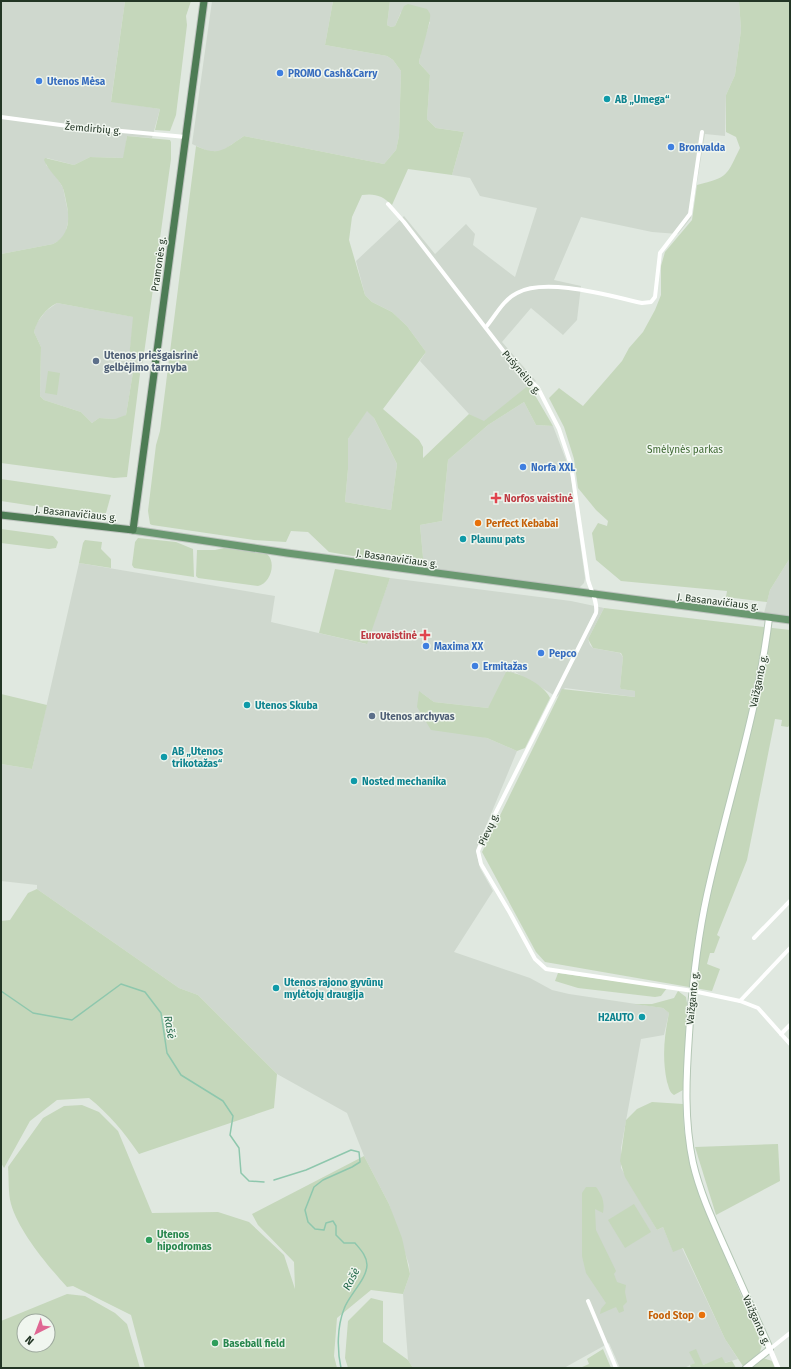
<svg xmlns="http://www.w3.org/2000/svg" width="791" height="1369" font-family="'Fira Sans',sans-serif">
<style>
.built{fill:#cfd8ce}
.green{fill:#c5d7bb;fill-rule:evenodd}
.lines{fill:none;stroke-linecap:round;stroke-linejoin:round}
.stream{stroke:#8ec7ad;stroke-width:1.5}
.secondary-casing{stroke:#b4c7b5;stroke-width:8}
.primary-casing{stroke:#bdc3be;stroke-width:9}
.trunk-casing{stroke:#bdc3be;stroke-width:9}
.minor{stroke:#fff;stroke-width:4}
.tertiary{stroke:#fff;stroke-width:5}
.secondary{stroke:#fff;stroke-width:6}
.primary{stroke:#6a9870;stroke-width:7}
.trunk{stroke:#4e7c55;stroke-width:7}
.shop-dot{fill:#3f7fe0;stroke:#f0f6ef;stroke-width:1.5}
.culture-dot{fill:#0f9aa8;stroke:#f0f6ef;stroke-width:1.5}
.service-dot{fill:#5c6f8a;stroke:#f0f6ef;stroke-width:1.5}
.health-dot{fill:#e0444e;stroke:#f0f6ef;stroke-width:1.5}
.food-dot{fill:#e8710a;stroke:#f0f6ef;stroke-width:1.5}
.leisure-dot{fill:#2e9e5b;stroke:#f0f6ef;stroke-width:1.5}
.labels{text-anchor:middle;stroke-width:3;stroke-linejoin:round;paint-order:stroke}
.shop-label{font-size:10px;font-weight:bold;fill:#366cbe;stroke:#f0f6ef;text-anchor:start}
.culture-label{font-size:10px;font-weight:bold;fill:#0d838f;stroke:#f0f6ef;text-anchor:start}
.street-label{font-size:10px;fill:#233625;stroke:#f0f6ef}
.service-label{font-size:10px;font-weight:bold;fill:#4e5e75;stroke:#f0f6ef;text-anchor:start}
.park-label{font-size:10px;fill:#3e6832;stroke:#f0f6ef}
.health-label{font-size:10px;font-weight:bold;fill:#be3a42;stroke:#f0f6ef;text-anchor:start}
.food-label{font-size:10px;font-weight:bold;fill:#c56008;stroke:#f0f6ef;text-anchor:start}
.leisure-label{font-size:10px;font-weight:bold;fill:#27864d;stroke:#f0f6ef;text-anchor:start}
.water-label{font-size:11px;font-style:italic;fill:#256a4b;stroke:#f0f6ef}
</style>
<rect width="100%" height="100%" fill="#e0e8e0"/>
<!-- built -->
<g class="built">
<path d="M1 1H125L111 101 160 109 152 138 127 136 124 158 90 157 74 165 47 158 46 165 54 173 63 188 69 217 65 235 60 240 53 244 1 254Z"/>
<path d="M212 1H333L325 45 387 56 393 60 401 71 399 136 396 150 384 164 244 136 222 151 210 152 192 144Z"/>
<path d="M390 1H739L741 30 735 75 726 95 725 136 705 134 691 218 678 234 652 232 581 217 554 280 581 286 577 320 563 335 531 308 502 342 536 381 484 422 469 414 420 361 426 352 407 326 392 312 372 302 365 295 356 261 404 216 435 254 466 224 475 234 473 245 515 277 537 208 480 196 470 178 452 175 464 132 436 128 427 119 430 75 419 63 422 46 430 22 401 12 395 26 391 27 387 25Z"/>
<path d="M57 303 134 317 129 358 143 361 140 374 138 371 133 372 126 415 123 418 115 419 99 418 92 423 81 412 44 400 40 396 41 347 34 332 36 324 46 311Z"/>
<path d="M524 402 536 425 553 426 566 460 571 477 585 578 584 583 579 588 424 568 420 525 442 521 448 460 488 425Z"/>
<path d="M367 410 374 418 397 464 391 510 345 502 348 469V439Z"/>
<path d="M790 558V616L764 613 770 590Z"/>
<path d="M79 563 275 596 271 622 366 644 390 578 571 601 604 608 588 639 590 645 593 648 620 653 623 657 620 687 622 689 635 691V697L565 688 557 697 515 672 488 708 434 702 419 691 472 734 487 738 517 751 476 850 480 868 493 891 454 952 530 978 552 990 569 994 663 1008 669 1013 664 1035 641 1039 621 1148V1168L657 1230 663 1227 673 1251 682 1248 725 1339 738 1359 724 1363 722 1358 703 1365 695 1363 684 1368H620L609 1343 564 1368H413L408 1360 403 1294 410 1274 409 1265 389 1204 364 1156 347 1113 277 1074 198 995 179 988 37 889V885L1 881V764L32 769Z"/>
</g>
<!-- green -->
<g class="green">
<path d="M125 1H191L186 16 187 25 176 115 170 131 155 130 160 109 111 102Z"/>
<path d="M333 1H390L387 25 391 27 395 26 404 6 408 4 427 9C427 9 430 13 430 14 432 19 420 54 419 63L430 75 427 119 436 128 464 132 452 175 408 169 392 205C383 196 375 193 362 195L352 217 349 240 365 295 372 302 392 312 407 326 426 352 383 409 419 440 423 447V458L469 414 484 421 529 385 553 426 536 425 524 402 488 425 448 460 442 521 420 525 424 568 329 552 308 532 291 531 286 542 254 540 152 525 150 524 148 511 156 445 160 431 196 146C220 157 224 149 244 136L384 164 396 150 399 136 401 71 393 60 387 56 325 45ZM367 411 374 418 397 464 391 510 345 502 348 469V439Z"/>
<path d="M739 1H790V558L770 590 767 602 726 597 727 591 621 581 596 560 592 533 598 523 607 526 608 521 596 510 578 488 574 459 564 427 549 398 559 388 583 406 622 361 629 348 643 332 655 310 661 295V266L665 252 692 220 697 185C729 177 726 176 740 148L736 137 726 132V95L735 75 741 30Z"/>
<path d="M127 136 170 140 171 142V159L143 361 129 358 133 317 57 303C46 308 37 320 34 332L41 347 40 396 44 400 81 412 92 423 99 418 115 419 126 415 133 372 138 371 140 374 127 477 114 478 1 463V254L53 244C70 235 70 218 66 201 65 196 64 190 62 186 57 177 48 170 44 160L45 158 74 165 90 157 123 158Z"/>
<path d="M48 371 60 373 57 395 45 393Z"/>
<path d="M1 479 111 495 106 513 100 516 1 501Z"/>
<path d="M1 529 53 536 58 542 56 548 49 549 1 543Z"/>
<path d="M138 538 176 542 193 549 194 577 134 568 132 565 135 542Z"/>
<path d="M85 540 102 542 101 549 111 559V568L79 563 83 543Z"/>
<path d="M224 548 267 554C277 563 270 584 258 586L198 578 196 576 197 550H215Z"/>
<path d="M335 569 390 578 367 644 319 633Z"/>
<path d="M604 608 790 630V724L788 727 781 726 782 720 775 719 747 860 717 935 720 937 714 953H710L707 964 720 969 712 991 545 962 536 952 482 852 562 689 635 697V691L621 689 620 687 623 657 621 653 593 648 588 639Z"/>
<path d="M506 672C519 672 544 685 550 698L525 748 517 751 487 738 431 730 417 707 419 691 434 702 488 708Z"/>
<path d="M1 694 47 705 32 769 1 764Z"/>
<path d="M37 889 179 988 198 995 277 1074 274 1108 139 1154C124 1132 109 1114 89 1098L57 1100 30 1121 4 1168 1 1163V921L10 920 28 893Z"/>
<path d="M558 973 667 988 661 996 655 997 578 988 555 981Z"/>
<path d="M678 991 686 997 687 1003 683 1090 674 1095C669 1092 669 1087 667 1082 662 1058 664 1037 669 1013L663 1008 634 1004H652L674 998Z"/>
<path d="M652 1102 683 1104 684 1129 691 1165 700 1196 762 1345 760 1352 743 1366 725 1339 683 1248 673 1252 663 1227 657 1230 625 1177 620 1161 626 1120 637 1109Z"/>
<path d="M82 1105 99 1112 118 1131 152 1213 218 1212 249 1222 284 1255 295 1289 294 1262 258 1225 252 1214 364 1156 389 1204 402 1238 410 1274 403 1294 371 1290 337 1318 334 1356 337 1368H145L131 1315 73 1286 67 1287C48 1266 19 1232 11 1204 8 1193 9 1179 8 1167L43 1118 64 1106Z"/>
<path d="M778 1144 780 1181 716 1215 695 1147Z"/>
<path d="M586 1187H596C602 1195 605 1202 603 1213L595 1209 596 1230 616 1271 614 1274 617 1282 626 1285 625 1292 627 1302 623 1306 624 1311 619 1313 616 1307 600 1314 601 1309 606 1303 586 1273 582 1256V1193Z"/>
<path d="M634 1204 651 1232 625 1248 608 1220Z"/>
<path d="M67 1294 85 1296 115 1313 127 1324 140 1368H1V1321ZM24 1321H48V1345H24Z"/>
<path d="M371 1298 383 1301V1342L408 1360 413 1368H348L345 1358 348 1321Z"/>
<path d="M603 1349 611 1368H580L589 1364 587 1359Z"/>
<path d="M696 1349 703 1365 722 1357 725 1363 732 1361 736 1368H691L690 1365 695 1363 689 1352Z"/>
<path d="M763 1358 772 1361 775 1368H752Z"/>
</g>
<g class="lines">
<!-- stream -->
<g class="stream">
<path d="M1 991 33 1013 72 1020 121 984 145 992 161 1013 167 1053 181 1075 223 1101 233 1116 230 1135 239 1148 241 1173 249 1181 264 1182"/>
<path d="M274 1180 306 1170 351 1150 359 1152 360 1162 352 1167 323 1180 314 1187 305 1210 308 1222 315 1229 324 1230 326 1223 333 1221 336 1226V1235L344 1243H355C360 1249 367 1256 367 1265 367 1279 348 1296 344 1309 337 1327 337 1350 341 1368"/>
</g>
<!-- secondary casing -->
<g class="secondary-casing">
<path id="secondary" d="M746 1368 770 1349C755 1316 740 1282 725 1248 713 1221 700 1193 693 1163 684 1120 686 1078 689 1035 692 988 697 941 707 895 727 803 758 712 769 618"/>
</g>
<!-- primary casing -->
<g class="primary-casing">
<path id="primary" d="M133 530 287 553 790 620"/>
</g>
<!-- trunk casing -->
<g class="trunk-casing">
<path id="trunk" d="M1 515 133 530 204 1"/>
</g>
<!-- minor -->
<g class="minor">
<path d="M1 117 68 126 186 137"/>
<path d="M388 204 404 222 515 366 538 388 559 429 571 465 588 580C591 591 598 602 596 613L486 832 478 851 481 864 510 913 535 959 546 969 693 991 740 1001 758 1008 790 1044"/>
<path d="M486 327C496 315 503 300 517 293 546 277 610 296 642 303L651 302 655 297 660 253 690 214 702 132"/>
<path d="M754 938 790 901"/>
<path d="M740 1001 790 948"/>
<path d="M781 1034 790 1025"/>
<path d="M588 1301 616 1368"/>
<path d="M770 1349 790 1333"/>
</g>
<!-- tertiary -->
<path class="tertiary" d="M770 1349 778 1368"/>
<!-- secondary -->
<use href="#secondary" class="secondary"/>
<!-- primary -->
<use href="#primary" class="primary"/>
<!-- trunk -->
<use href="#trunk" class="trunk"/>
</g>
<!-- markers -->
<g class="shop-dot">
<circle cx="280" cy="73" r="4"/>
<circle cx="39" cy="81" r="4"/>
<circle cx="671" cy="147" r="4"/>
<circle cx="523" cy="467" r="4"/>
<circle cx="426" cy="646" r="4"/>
<circle cx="541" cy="653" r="4"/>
<circle cx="475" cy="666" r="4"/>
</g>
<g class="culture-dot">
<circle cx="607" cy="99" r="4"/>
<circle cx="463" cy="539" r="4"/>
<circle cx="247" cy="705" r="4"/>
<circle cx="164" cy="757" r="4"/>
<circle cx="354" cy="781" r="4"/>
<circle cx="276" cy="988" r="4"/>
<circle cx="642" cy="1017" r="4"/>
</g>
<g class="service-dot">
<circle cx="96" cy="361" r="4"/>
<circle cx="372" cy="716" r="4"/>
</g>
<g class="health-dot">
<path d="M494 492h4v4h4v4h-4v4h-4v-4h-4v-4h4z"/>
<path d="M423 629h4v4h4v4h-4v4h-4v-4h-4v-4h4z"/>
</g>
<g class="food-dot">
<circle cx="478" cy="523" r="4"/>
<circle cx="702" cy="1315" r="4"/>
</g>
<g class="leisure-dot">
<circle cx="149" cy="1240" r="4"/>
<circle cx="215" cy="1343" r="4"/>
</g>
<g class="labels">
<!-- shop labels -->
<g class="shop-label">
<text x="288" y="77">PROMO Cash&amp;Carry</text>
<text x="47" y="85">Utenos Mėsa</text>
<text x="679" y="151">Bronvalda</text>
<text x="531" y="471">Norfa XXL</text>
<text x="434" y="650">Maxima XX</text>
<text x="549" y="657">Pepco</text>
<text x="483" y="670">Ermitažas</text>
</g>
<!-- culture labels -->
<g class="culture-label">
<text x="615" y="103">AB „Umega“</text>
<text x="471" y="543">Plaunu pats</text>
<text x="255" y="709">Utenos Skuba</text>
<text x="172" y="755">AB „Utenos<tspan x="172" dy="12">trikotažas“</tspan></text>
<text x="362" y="785">Nosted mechanika</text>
<text x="284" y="986">Utenos rajono gyvūnų<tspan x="284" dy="12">mylėtojų draugija</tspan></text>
<text x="634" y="1021" text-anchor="end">H2AUTO</text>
</g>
<!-- street labels -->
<g class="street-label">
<text transform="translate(93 128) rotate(5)" y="4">Žemdirbių g.</text>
<text transform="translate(158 264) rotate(-82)" y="4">Pramonės g.</text>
<text transform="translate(522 372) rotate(50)" y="4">Pušynėlio g.</text>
<text transform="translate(76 513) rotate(6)" y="4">J. Basanavičiaus g.</text>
<text transform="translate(397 558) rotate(8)" y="4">J. Basanavičiaus g.</text>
<text transform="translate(718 601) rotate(7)" y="4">J. Basanavičiaus g.</text>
<text transform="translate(758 681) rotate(-78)" y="4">Vaižganto g.</text>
<text transform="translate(488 829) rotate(-65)" y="4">Pievų g.</text>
<text transform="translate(692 998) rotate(-84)" y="4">Vaižganto g.</text>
<text transform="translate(757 1320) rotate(66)" y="4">Vaižganto g.</text>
</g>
<!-- service labels -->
<g class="service-label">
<text x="104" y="359">Utenos priešgaisrinė<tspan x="104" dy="12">gelbėjimo tarnyba</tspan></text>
<text x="380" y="720">Utenos archyvas</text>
</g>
<!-- park labels -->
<g class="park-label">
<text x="685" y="453">Smėlynės parkas</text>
</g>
<!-- health labels -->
<g class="health-label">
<text x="504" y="502">Norfos vaistinė</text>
<text x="417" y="639" text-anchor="end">Eurovaistinė</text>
</g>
<!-- food labels -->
<g class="food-label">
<text x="486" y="527">Perfect Kebabai</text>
<text x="694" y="1319" text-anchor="end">Food Stop</text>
</g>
<!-- leisure labels -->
<g class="leisure-label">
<text x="157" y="1238">Utenos<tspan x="157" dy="12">hipodromas</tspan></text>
<text x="223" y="1347">Baseball field</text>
</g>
<!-- water labels -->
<g class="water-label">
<text transform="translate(170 1027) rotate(80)" y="4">Rašė</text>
<text transform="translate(351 1279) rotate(-62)" y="4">Rašė</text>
</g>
</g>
<!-- border -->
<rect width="791" height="1369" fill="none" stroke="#233625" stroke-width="4"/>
<!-- north arrow -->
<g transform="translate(36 1333) rotate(222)"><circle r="19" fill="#f0f6ef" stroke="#9ea99e"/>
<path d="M0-3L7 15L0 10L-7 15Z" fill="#df6793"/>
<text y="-6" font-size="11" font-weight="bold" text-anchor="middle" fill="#233625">N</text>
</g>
</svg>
